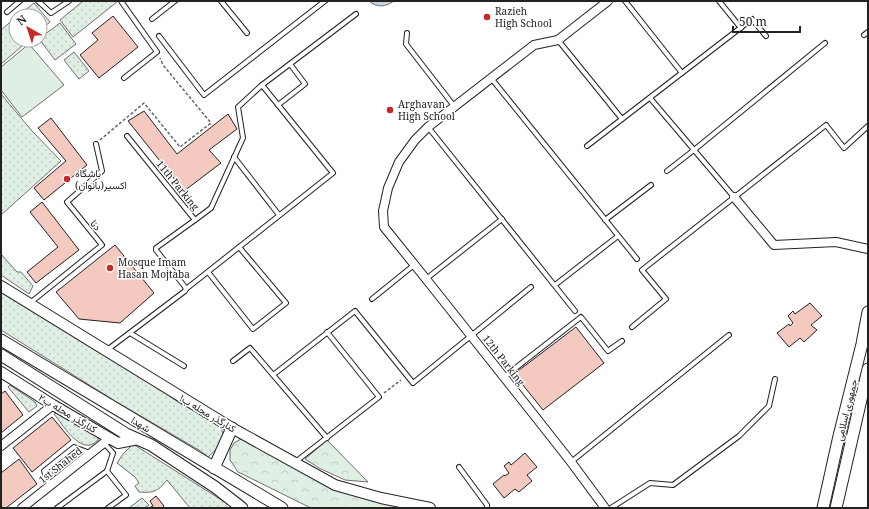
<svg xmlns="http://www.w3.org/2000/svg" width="869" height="509" font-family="'Noto Serif',Vazirmatn,serif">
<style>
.grass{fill:url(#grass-dots);stroke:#6f6f6f}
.forest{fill:url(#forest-crowns);stroke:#6f6f6f}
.pitch{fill:#e0efe3;stroke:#6f6f6f}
.water{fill:url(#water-ripples);stroke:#6f6f6f}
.building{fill:#f3c9c0;stroke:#222}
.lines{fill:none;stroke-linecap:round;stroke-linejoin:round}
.service-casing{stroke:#222;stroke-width:6}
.minor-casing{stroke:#222;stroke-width:10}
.tertiary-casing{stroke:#222;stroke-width:12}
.secondary-casing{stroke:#222;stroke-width:13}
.path{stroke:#646464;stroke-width:1.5;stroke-dasharray:3 2;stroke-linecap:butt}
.service{stroke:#fff;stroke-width:4}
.minor{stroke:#fff;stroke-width:8}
.tertiary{stroke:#fff;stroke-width:10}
.secondary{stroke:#fff;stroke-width:11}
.poi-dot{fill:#c62828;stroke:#fff;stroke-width:1.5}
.labels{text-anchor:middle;stroke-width:3;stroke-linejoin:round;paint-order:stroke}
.poi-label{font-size:10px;fill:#222;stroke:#fff;text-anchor:start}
.street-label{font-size:10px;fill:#222;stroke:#fff}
</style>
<defs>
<pattern id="grass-dots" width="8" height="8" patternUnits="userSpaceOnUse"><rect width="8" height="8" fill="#e0efe3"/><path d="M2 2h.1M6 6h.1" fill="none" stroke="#c0cdc2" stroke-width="1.8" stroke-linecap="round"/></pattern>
<pattern id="forest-crowns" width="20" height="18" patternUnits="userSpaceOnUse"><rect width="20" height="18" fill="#e0efe3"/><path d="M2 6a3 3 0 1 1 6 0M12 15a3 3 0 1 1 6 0" fill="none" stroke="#c0cdc2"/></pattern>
<pattern id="water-ripples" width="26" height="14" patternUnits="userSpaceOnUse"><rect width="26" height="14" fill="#c7d3dd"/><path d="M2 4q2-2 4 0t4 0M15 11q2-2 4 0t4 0" fill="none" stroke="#abb5bd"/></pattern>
</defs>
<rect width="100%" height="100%" fill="#fff"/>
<!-- grass -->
<g class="grass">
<path d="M83 1H116L117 2 73 37 60 20Z"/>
<path d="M34 3 50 22 40 30V16H18Z"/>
<path d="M16 17V40H29L1 64V30Z"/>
<path d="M60 23 76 44 55 60 40 40V38Z"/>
<path d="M74 52 89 71 79 79 64 60Z"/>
<path d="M1 94 32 131 61 161 1 215Z"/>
<path d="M1 254 17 272H21L33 286 29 294 1 275Z"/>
<path d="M1 291 106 353 181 404 219 423 224 436 220 446 208 457 199 450 115 401 1 330Z"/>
<path d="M10 385 35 402 37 406 29 412 8 387Z"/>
<path d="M58 413 98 434V440C96 441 95 443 93 444 78 451 62 424 54 414Z"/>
<path d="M133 444 231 506 234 508H190L167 480C157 492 154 493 139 492L135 486 139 483 135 477 117 463 123 454Z"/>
<path d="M77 451H81L80 454 56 474H52L53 470Z"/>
<path d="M142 498 149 505 145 508H129Z"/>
</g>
<!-- forest -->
<g class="forest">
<path d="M241 439 310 477 412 508H311L238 472 230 460V450L234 443Z"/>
<path d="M327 440 368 482 345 480 319 468 305 459Z"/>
</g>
<!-- pitch -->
<path class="pitch" d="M29 44 64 85 22 117 1 90V67Z"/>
<!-- water -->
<path class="water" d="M369 1H394C386 7 377 8 369 1Z"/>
<!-- building -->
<g class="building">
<path d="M113 16 138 47 99 78 80 55 98 40 92 33Z"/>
<path d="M144 111 177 154 228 114 237 129 209 150 221 163 184 191 128 121Z"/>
<path d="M51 118 87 165 44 200 34 188 66 161 38 128Z"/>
<path d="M42 202 79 250 36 283 27 272 58 247 30 212Z"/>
<path d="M115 245 154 293 120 323 79 319 56 292Z"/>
<path d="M810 303 822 316 811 325 817 330 804 342 800 338 789 347 777 333 789 324 790 326 793 323 788 316 793 311 795 314Z"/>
<path d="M576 327 604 363 543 410 514 374Z"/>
<path d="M5 391 23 415 1 433V394Z"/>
<path d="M52 417 71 440 32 472 13 448Z"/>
<path d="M525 453 537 467 527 475 532 481 519 492 515 489 504 498 493 484 504 475 505 476 509 473 504 466 509 462 511 465Z"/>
<path d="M19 459 37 484 6 508H1V473Z"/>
<path d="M156 496 164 506 162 508H149L153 506 150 501Z"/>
</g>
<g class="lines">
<!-- service casing -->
<g class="service-casing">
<g id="service">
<path d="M38 1 51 13 69 1"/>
<path d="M121 1 157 52 124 78"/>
<path d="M221 1 247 33"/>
<path d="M625 1 682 73"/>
<path d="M719 1 741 28"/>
<path d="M7 12 20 1"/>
<path d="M152 19 175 1"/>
<path d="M407 33 406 44 454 106"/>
<path d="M864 35 868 32"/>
<path d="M159 36 204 95 325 1"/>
<path d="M558 40 622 119"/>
<path d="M491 78 637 259"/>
<path d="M650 98 734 197"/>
<path d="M278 105 305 84 290 64"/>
<path d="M428 127 575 311"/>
<path d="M587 146 752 19 766 36"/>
<path d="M234 157 279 215"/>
<path d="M667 171 694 150 825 43"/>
<path d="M195 220 211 208 243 138 238 107 262 85 356 14"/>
<path d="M605 220 651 185"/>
<path d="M208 272 253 329 286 303 239 247"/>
<path d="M426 279 502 219"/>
<path d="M555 285 618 236"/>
<path d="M186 289 333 173 262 85"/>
<path d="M372 299 414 265"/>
<path d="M30 303 102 245 67 202 102 171 96 144"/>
<path d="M632 327 666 299 642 270 826 125 844 148 868 126"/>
<path d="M130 333 184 366"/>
<path d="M107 350 185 291 186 289 185 287 156 250V248L195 220 127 136"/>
<path d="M233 361 250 348 327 438"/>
<path d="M273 375 355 311 413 383 531 287"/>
<path d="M504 377 581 317 608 351 622 341"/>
<path d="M104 443 113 453 107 471 126 495 108 508"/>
<path d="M571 462 729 335"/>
<path d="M294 463 379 397 327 332"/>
<path d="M459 467 487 505V508"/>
<path d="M50 486 44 471 74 447 90 453"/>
<path d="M57 508 107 471"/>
<path d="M611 508 650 483 673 485 739 436 769 406 775 379"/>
</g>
</g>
<!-- minor casing -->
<g class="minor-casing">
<g id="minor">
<path d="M734 197 774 245 836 242 868 249"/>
<path d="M1 446 53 405"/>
<path d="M22 508 110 438"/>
<path d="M605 508 571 462 534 415 426 279 384 227 383 211 388 188 399 162 415 140 428 127 534 45 558 40 608 1"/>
</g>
</g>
<!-- tertiary casing -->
<g class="tertiary-casing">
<g id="tertiary">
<path d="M1 286 232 428 335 485 381 498 430 508"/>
<path d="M1 372 53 405 118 443 138 439"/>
</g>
</g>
<!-- secondary casing -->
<g class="secondary-casing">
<g id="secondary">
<path d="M1 340 282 508"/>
<path d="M1 355 126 434 151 445 215 487 242 508"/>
<path d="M214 468 232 428"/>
<path d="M823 508 839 436 862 344 868 312"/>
<path d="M836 508 868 369"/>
</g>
</g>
<!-- path -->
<g class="path">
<path d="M100 140 144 103 180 147 211 123 163 65 160 58"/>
<path d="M384 393 401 380"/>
</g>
<!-- service -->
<use href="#service" class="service"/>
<!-- minor -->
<use href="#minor" class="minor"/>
<!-- tertiary -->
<use href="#tertiary" class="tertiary"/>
<!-- secondary -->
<use href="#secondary" class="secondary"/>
</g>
<!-- markers -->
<g class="poi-dot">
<circle cx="487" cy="17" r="4"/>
<circle cx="390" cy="110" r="4"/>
<circle cx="67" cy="179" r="4"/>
<circle cx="110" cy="268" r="4"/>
</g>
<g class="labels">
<!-- poi labels -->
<g class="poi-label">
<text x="495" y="15">Razieh<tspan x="495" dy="12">High School</tspan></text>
<text x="398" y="108">Arghavan<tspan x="398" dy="12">High School</tspan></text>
<text x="75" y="177">باشگاه<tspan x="75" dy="12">اکسیر(بانوان)</tspan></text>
<text x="118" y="266">Mosque Imam<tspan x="118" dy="12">Hasan Mojtaba</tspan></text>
</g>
<!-- street labels -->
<g class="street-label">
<text transform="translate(178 185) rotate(51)" y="4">11th Parking</text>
<text transform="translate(96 225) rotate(51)" y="4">دنا</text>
<text transform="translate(504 360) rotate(52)" y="4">12th Parking</text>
<text transform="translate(846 410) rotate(-76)" y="4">جمهوری اسلامی</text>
<text transform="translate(68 413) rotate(31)" y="4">کنارگذر محله ب۲</text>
<text transform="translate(208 413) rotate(31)" y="4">کنارگذر محله ب۱</text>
<text transform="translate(141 424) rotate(31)" y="4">شهدا</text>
<text transform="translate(60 465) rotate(-38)" y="4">1st Shahed</text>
</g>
</g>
<!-- border -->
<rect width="869" height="509" fill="none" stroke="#222222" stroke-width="4"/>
<!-- north arrow -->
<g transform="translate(28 28) rotate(321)"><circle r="19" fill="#ffffff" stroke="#a7a7a7"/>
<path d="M0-3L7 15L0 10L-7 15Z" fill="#c62828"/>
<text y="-6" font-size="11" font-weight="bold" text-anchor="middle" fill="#222222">N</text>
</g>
<!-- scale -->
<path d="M733 26v6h67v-6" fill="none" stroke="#222222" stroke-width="2"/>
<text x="739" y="26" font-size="12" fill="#222222" stroke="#ffffff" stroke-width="3" paint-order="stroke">50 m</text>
</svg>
